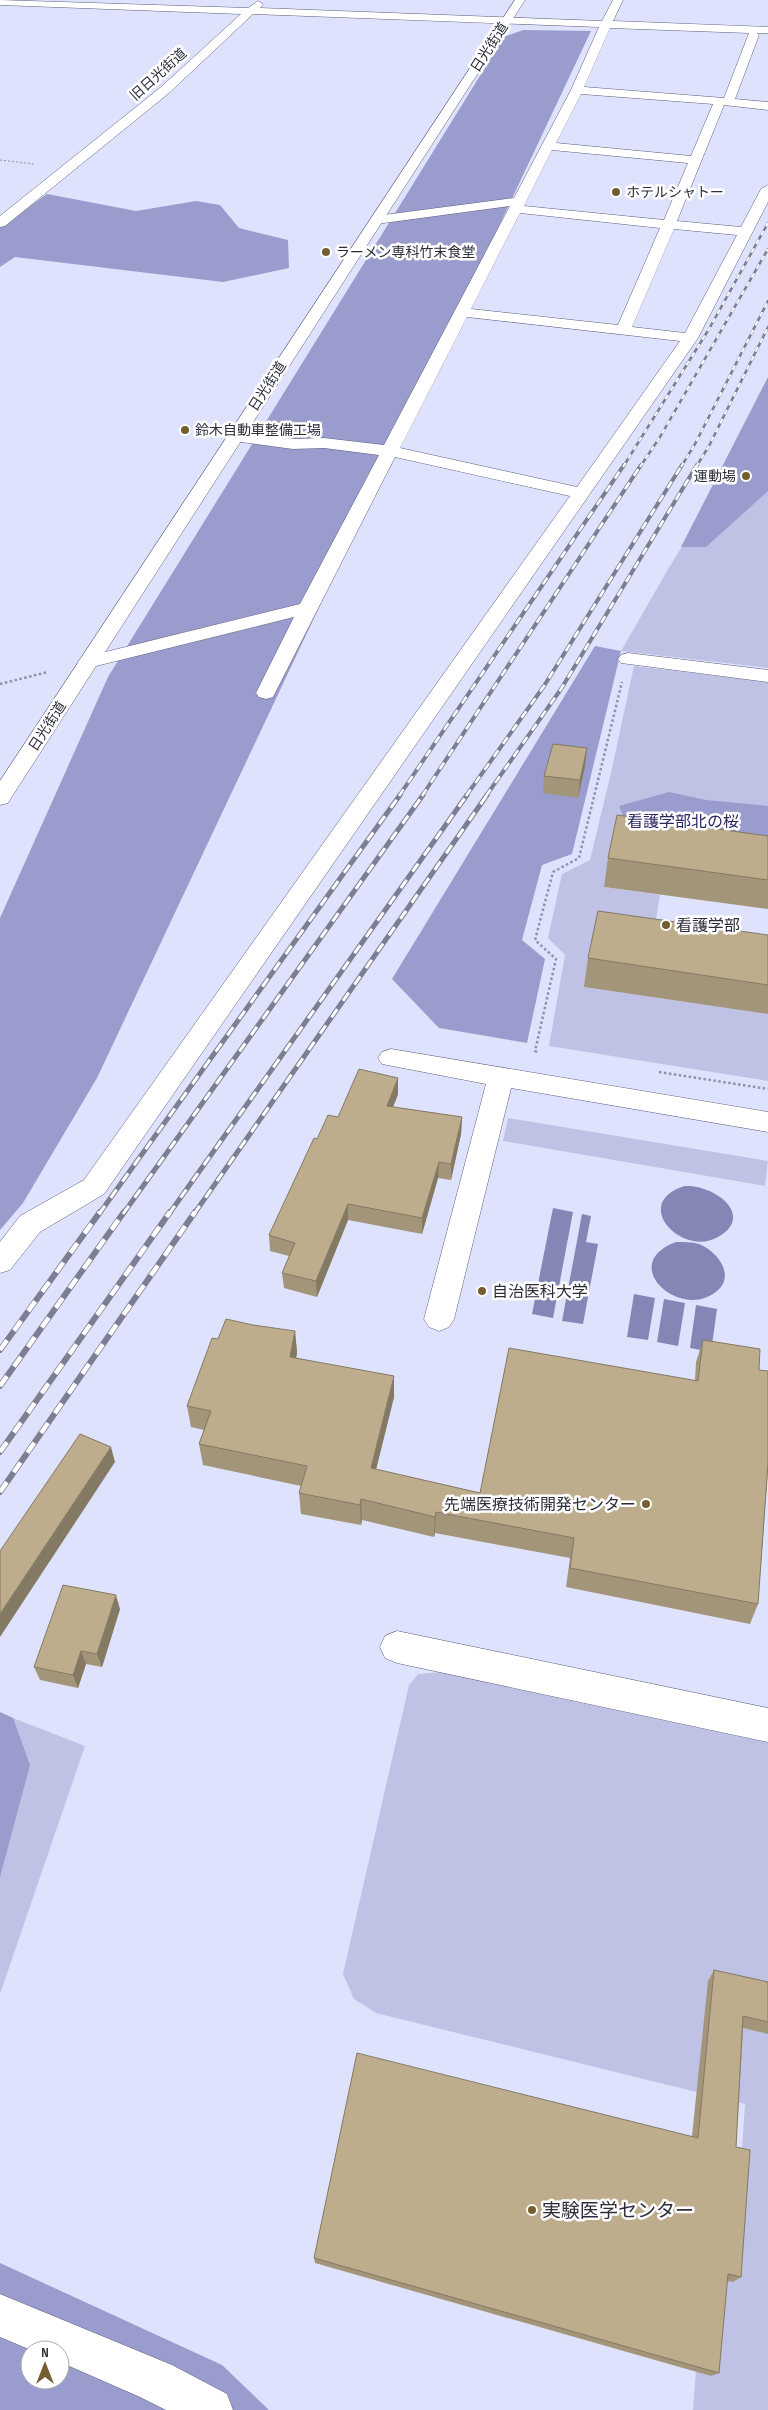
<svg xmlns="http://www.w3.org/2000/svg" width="768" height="2410" font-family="'Sofia Sans Condensed','Noto Sans JP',sans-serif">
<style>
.green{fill:#bfc2e4}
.forest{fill:#999ccc;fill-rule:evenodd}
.water{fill:#8487b6}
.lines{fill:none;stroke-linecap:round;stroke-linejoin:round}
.minor-casing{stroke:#5c5e7c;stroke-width:1}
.highway-casing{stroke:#5c5e7c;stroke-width:1}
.path-far1{stroke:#9092a7;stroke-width:1;stroke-dasharray:2 2;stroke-linecap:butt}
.path{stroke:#9092a7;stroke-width:2.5;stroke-dasharray:2.5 2.5;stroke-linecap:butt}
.minor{fill:#fff;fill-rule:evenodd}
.highway{fill:#fff;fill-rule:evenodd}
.rail-far3-casing{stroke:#7d7e92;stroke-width:2.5}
.rail-far2-casing{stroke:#7d7e92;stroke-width:4}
.rail-far1-casing{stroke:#7d7e92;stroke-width:5}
.rail-casing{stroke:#7d7e92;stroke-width:6}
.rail-far3{stroke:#fff;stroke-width:2;stroke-dasharray:5;stroke-linecap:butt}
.rail-far2{stroke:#fff;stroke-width:2.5;stroke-dasharray:8;stroke-linecap:butt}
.rail-far1{stroke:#fff;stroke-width:3;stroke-dasharray:10;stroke-linecap:butt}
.rail{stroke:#fff;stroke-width:4.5;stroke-dasharray:12;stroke-linecap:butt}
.wall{fill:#a39579}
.shaded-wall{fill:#847963}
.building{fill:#bdad8d;stroke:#847963}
.poi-dot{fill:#745e2e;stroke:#fff;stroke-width:2}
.labels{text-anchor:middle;stroke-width:5;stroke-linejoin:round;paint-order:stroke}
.far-street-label{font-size:14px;fill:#2d2d3b;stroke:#fff}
.far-poi-label{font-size:14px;fill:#2d2d3b;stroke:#fff;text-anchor:start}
.park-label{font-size:16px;fill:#2b2762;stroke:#fff}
.poi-label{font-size:16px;fill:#2d2d3b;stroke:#fff;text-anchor:start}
.near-poi-label{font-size:19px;fill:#2d2d3b;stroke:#fff;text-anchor:start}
</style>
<rect width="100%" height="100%" fill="#dfe2fd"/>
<!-- green -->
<g class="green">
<path d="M768 406V668L621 651 667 571Z"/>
<path d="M634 666 768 682V866L613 844 604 887 660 895 651 949 584 987 768 1014V1081L549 1046 565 955 548 938 562 874 590 860 611 773Z"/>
<path d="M508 1118 768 1161 765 1186 503 1141Z"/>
<path d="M443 1672 768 1742V2410H693L696 2371 711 2376 720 2279 733 2282 745 2104 376 2013 354 1999 343 1974 409 1685 418 1674Z"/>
<path d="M0 1713 85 1746 0 1994Z"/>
</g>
<!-- forest -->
<g class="forest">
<path d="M523 30 591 31 97 1078 23 1203 0 1230V918L108 677 504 37Z"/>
<path d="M47 194 136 211 196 201 220 205 239 228 288 240 289 268 223 282 15 257 0 267V227Z"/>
<path d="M768 377V491L706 547H681Z"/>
<path d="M595 646 621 651 572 854 542 865 522 940 545 959 527 1043 439 1028 392 979Z"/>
<path d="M669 792 706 800 768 806V849L630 831 619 806Z"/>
<path d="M0 1712 13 1718 30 1765 0 1877Z"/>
<path d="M0 2263 222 2365 269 2410H0ZM30 2350H60V2380H30Z"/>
</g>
<!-- water -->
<g class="water">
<path d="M685 1186C716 1185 755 1216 718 1237 681 1258 630 1202 685 1186Z"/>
<path d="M553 1208 573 1212 553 1318 532 1314Z"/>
<path d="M582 1214 591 1216 586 1242 598 1244 583 1324 562 1321Z"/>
<path d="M676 1242C684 1242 692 1242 699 1244 717 1251 736 1275 717 1291 681 1322 616 1264 676 1242Z"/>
<path d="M634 1294 655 1298 648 1340 627 1337Z"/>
<path d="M664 1299 685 1303 678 1346 657 1342Z"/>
<path d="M696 1305 717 1309 711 1352 690 1348Z"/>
</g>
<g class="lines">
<!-- minor casing -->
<g class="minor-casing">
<g id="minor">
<path d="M0 0 248 8 258 1 263 4 260 8 602 21 613 0H623L613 21 768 27V33H757L759 35 735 99 768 102V110L724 105 677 221 741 227 761 189 768 185V202L698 338 104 1194 40 1232 10 1270 0 1273V1242L20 1216 84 1180 570 496 395 457 273 697 266 699 259 697 256 693 294 617 88 668 81 666 78 662 81 658 300 604 379 455 324 448 293 449 234 441 228 440 226 436 228 432 234 431 293 439 324 438 384 445 510 206 376 224 369 220 376 216 514 198 571 90 599 27 253 14 169 93 5 226 0 227V216L161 87 241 14 0 5ZM610 28 749 33 724 98 584 87ZM581 94 713 104 691 156 556 143ZM552 150 688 163 664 220 524 206ZM520 213 660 228 618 325 471 309ZM674 229 737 235 685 333 632 327ZM467 317 680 341 577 487 400 448Z"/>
<path d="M628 653 768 670V682L621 663 618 659 621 655Z"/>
<path d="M391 1049 768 1112V1132L511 1088 454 1319 449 1327 439 1331 429 1327 424 1319 486 1084 382 1064 378 1058 382 1052Z"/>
<path d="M397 1631 768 1708V1742L397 1663 385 1658 380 1647 385 1636Z"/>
<path d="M0 2294 172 2365 227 2394 233 2410H166L140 2397 60 2362V2350H31L0 2337Z"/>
</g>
</g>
<!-- highway casing -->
<g class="highway-casing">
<path id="highway" d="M515 0H525L11 798 8 803 0 805V781Z"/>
</g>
<!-- path-far1 -->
<path class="path-far1" d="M0 160 34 164"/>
<!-- path -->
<g class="path">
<path d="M0 684 48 672"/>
<path d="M537 1052 535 1051 556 959 535 940 553 872 579 858 622 682"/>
<path d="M659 1072 768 1089"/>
</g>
<!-- minor -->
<use href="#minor" class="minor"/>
<!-- highway -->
<use href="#highway" class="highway"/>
<!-- rail-far3 casing -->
<g class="rail-far3-casing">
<g id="rail-far3">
<path d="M623 467 709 329 768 223"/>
<path d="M640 467 660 437 768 249"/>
<path d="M681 467 695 444 768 301"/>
<path d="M696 467 709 446 768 327"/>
</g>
</g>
<!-- rail-far2 casing -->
<g class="rail-far2-casing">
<g id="rail-far2">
<path d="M399 796 624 465"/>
<path d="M422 796 641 465"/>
<path d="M466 796 544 686 682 465"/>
<path d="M486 796 561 689 697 465"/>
</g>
</g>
<!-- rail-far1 casing -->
<g class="rail-far1-casing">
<g id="rail-far1">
<path d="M99 1214 400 795"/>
<path d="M123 1214 423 795"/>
<path d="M169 1214 467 795"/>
<path d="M194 1214 487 795"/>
</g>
</g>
<!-- rail casing -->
<g class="rail-casing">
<g id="rail">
<path d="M0 1350 100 1212"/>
<path d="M0 1386 124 1212"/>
<path d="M0 1452 170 1212"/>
<path d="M0 1492 195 1212"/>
</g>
</g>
<!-- rail-far3 -->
<use href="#rail-far3" class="rail-far3"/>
<!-- rail-far2 -->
<use href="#rail-far2" class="rail-far2"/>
<!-- rail-far1 -->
<use href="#rail-far1" class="rail-far1"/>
<!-- rail -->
<use href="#rail" class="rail"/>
</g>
<!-- wall -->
<g class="wall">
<path d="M585 766 578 798 543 793 544 776Z"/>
<path d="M768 836V909L604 887 608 858Z"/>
<path d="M768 935V1014L584 987 588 958Z"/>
<path d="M398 1094 393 1107 462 1117 461 1134 451 1180 438 1178 422 1234 348 1220 317 1297 284 1288 282 1273 289 1256 270 1251 269 1235 317 1139Z"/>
<path d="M295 1331 297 1353 296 1358 394 1397 376 1470 480 1493 695 1380 696 1362 703 1340 759 1370 768 1371V1469L758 1604 750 1624 566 1587 570 1558 435 1533 434 1537 362 1520 361 1525 301 1514 299 1493 301 1486 203 1465 199 1444 204 1430 191 1427 187 1406 218 1339Z"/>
<path d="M120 1609 102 1667 86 1664 78 1688 40 1680 34 1667Z"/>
<path d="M714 1970 768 1982V2034L743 2028 736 2147 741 2277 733 2282 727 2281 719 2373 711 2376 315 2263 314 2258 692 2136 708 1981Z"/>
</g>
<!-- shaded-wall -->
<g class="shaded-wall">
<path d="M587 748 585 766 578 798 580 780Z"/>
<path d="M398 1078V1094L387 1123V1106Z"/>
<path d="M462 1117 461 1134 451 1180V1164Z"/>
<path d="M439 1162 438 1178 422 1234V1218Z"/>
<path d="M348 1204V1220L317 1297 316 1281Z"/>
<path d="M295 1331 297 1353 292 1379 290 1357Z"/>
<path d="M394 1376V1397L371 1489V1468Z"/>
<path d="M111 1447 115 1462 0 1637V1614Z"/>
<path d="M361 1499 362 1520 361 1525 360 1505Z"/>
<path d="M436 1512 435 1533 434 1537 435 1517Z"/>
<path d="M116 1595 120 1609 102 1667 97 1654Z"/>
<path d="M81 1651 86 1664 78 1688 73 1675Z"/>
</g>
<!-- building -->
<g class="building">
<path d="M553 744 587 748 580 780 544 776Z"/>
<path d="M617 815 768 836V880L608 858Z"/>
<path d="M598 911 768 935V985L588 958Z"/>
<path d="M359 1069 398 1078 387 1106 462 1117 451 1164 439 1162 422 1218 348 1204 316 1281 282 1273 295 1243 269 1235 314 1138 317 1139 328 1115 338 1117Z"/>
<path d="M226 1319 253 1325 295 1331 290 1357 394 1376 371 1468 480 1493 509 1348 698 1381 703 1340 760 1349 759 1370 768 1371V1463L758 1604 570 1568 574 1538 436 1512 435 1517 361 1499 360 1505 299 1493 307 1466 199 1444 211 1411 187 1406 212 1338 218 1339Z"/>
<path d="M80 1434 111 1447 0 1614V1551Z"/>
<path d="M63 1585 116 1595 97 1654 81 1651 73 1675 34 1667Z"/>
<path d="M714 1970 768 1982V2022L743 2016 736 2147 750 2150 741 2277 728 2274 719 2373 314 2258 357 2053 698 2138Z"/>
</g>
<!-- markers -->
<g class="poi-dot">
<circle cx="616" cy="192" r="5"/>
<circle cx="326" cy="252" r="5"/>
<circle cx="185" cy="430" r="5"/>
<circle cx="746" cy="476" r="5"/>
<circle cx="666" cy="925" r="5"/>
<circle cx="482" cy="1291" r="5"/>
<circle cx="646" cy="1504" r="5"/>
<circle cx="532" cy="2210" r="5"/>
</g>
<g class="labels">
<!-- far-street labels -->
<g class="far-street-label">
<text transform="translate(489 47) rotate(-57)" y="5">日光街道</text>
<text transform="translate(158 74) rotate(-42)" y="5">旧日光街道</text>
<text transform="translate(267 386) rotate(-57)" y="5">日光街道</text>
<text transform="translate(47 726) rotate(-57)" y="5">日光街道</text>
</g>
<!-- far-poi labels -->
<g class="far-poi-label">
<text x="626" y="197">ホテルシャトー</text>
<text x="336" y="257">ラーメン専科竹末食堂</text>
<text x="195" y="435">鈴木自動車整備工場</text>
<text x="736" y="481" text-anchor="end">運動場</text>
</g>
<!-- park labels -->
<g class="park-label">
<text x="683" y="827">看護学部北の桜</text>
</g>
<!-- poi labels -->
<g class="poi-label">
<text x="676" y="931">看護学部</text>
<text x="492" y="1297">自治医科大学</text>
<text x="636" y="1510" text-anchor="end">先端医療技術開発センター</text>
</g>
<!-- near-poi labels -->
<g class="near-poi-label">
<text x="542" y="2217">実験医学センター</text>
</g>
</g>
<!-- north arrow -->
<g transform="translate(45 2365)"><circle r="24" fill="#ffffff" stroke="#ababb1"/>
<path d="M0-4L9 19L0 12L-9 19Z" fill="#745e2e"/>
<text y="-8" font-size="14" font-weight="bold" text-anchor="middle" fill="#2d2d3b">N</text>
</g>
</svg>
